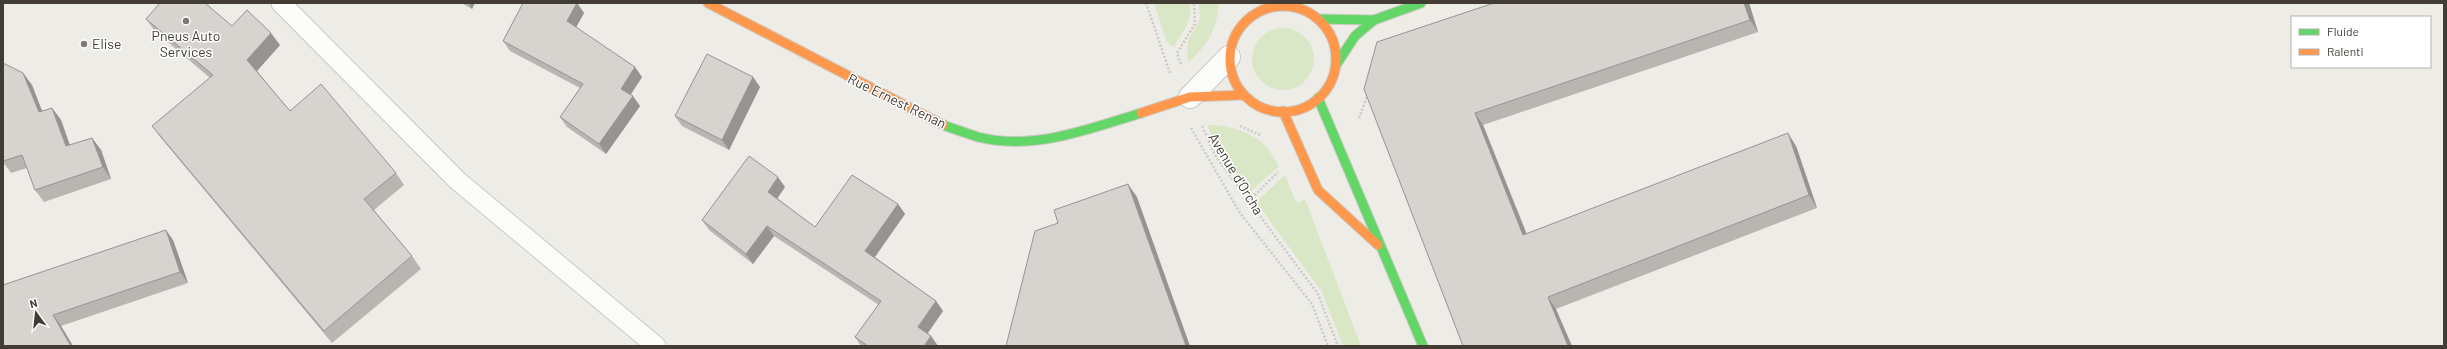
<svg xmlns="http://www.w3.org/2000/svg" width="2447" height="349" font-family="Barlow,sans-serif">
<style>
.green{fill:#dae7c7}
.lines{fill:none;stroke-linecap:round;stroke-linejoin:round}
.lane-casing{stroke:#c9c8c2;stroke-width:21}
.street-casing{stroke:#c9c8c2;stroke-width:24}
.fast-casing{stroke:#cdcac0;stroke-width:11}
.slow-casing{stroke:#cdcac0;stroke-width:11}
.path{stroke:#cbcac6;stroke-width:2.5;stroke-dasharray:2 2;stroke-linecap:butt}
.lane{stroke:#fcfcfb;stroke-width:19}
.street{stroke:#fcfcfb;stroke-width:22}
.fast{stroke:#63d668;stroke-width:9}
.slow{stroke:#ff974d;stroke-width:9}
.wall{fill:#b9b6b2}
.shaded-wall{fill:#969491}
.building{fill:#d7d4cf;stroke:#969491}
.poi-dot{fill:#7e7a72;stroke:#fff;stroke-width:1.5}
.labels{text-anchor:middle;stroke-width:3;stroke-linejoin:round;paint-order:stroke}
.poi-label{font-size:14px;fill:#423c34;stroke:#fff}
.street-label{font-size:14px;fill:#423c34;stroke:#fff}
</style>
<rect width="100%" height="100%" fill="#edece6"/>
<!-- green -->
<g class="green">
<path d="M1154 3H1189C1195 18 1181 34 1174 47L1167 43Z"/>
<path d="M1198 3H1219C1216 32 1209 43 1188 63 1187 53 1186 43 1191 35 1199 21 1202 20 1198 3Z"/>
<circle cx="1283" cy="59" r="31"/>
<path d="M1207 125C1227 124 1250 131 1265 145 1270 151 1275 160 1279 166L1249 193 1217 148Z"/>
<path d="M1285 175 1295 200 1299 203 1305 199 1361 346H1343L1322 292 1256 202Z"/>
</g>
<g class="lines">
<!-- lane casing -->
<g class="lane-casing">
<path id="lane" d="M281 3 458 181 656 346"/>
</g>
<!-- street casing -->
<g class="street-casing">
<path id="street" d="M1190 97 1229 57"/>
</g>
<!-- fast casing -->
<g class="fast-casing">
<g id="fast">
<path d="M1318 19 1374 20"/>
<path d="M1336 65 1355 36 1374 20 1421 3"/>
<path d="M1318 98 1423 346"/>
<path d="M943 125C954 129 966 133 978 137 1033 151 1089 129 1141 113"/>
</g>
</g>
<!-- slow casing -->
<g class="slow-casing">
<g id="slow">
<path d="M708 3 943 125"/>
<circle cx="1283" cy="59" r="53"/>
<path d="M1283 111 1318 190 1378 245"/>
<path d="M1141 113 1190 97 1244 95"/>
</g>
</g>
<!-- path -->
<g class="path">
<path d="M1146 3 1170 73"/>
<path d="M1181 64 1177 53 1195 24 1194 3"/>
<path d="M1359 118 1368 94"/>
<path d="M1202 126 1216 157 1318 294 1338 346"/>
<path d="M1240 126 1260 135"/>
<path d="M1191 128 1240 213 1312 304 1328 346"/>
<path d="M1249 201 1278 172"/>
</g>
<!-- lane -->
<use href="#lane" class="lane"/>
<!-- street -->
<use href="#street" class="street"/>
<!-- fast -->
<use href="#fast" class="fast"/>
<!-- slow -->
<use href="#slow" class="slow"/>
</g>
<!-- wall -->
<g class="wall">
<path d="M461 3H475L472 9Z"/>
<path d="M577 3 584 13 576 27 642 77 630 95 640 106 606 154 567 127 560 117 580 88 510 51 503 41Z"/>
<path d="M1494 3H1749L1758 32 1483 125 1527 234 1796 146 1817 208 1556 309 1364 89Z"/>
<path d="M146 19 280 45 257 71 290 111 396 173 404 185 374 210 412 256 421 269 332 343 161 138 152 126 210 78 155 31Z"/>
<path d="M3 63 23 73 32 85 42 111 52 108 61 120 70 145 92 138 101 150 111 179 44 202 35 190 27 168 11 173 3 162Z"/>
<path d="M753 77 760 87 729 150 682 126 675 116Z"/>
<path d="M785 187 777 198 815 227 898 204 905 214 875 257 936 301 943 311 928 333 931 336 938 346H861L855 337 879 305 774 236 753 264 709 230 702 220Z"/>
<path d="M173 240 188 283 61 326 73 346H3Z"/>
</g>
<!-- shaded-wall -->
<g class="shaded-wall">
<path d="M468 3H475L472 9Z"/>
<path d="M577 3 584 13 574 31 567 21Z"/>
<path d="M1744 3H1749L1758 32 1750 20Z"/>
<path d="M271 33 280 45 256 72 247 60Z"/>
<path d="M635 67 642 77 628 99 621 89Z"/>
<path d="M23 73 32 85 47 124 39 112Z"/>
<path d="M753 77 760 87 729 150 722 140Z"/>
<path d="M633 96 640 106 606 154 599 144Z"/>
<path d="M52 108 61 120 74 158 66 146Z"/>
<path d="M1475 113 1483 125 1532 248 1523 235Z"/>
<path d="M1788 133 1796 146 1817 208 1809 195Z"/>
<path d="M92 138 101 150 111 179 103 167Z"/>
<path d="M778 177 785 187 775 202 768 192Z"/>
<path d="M1128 184 1137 197 1190 346H1186Z"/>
<path d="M898 204 905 214 872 261 865 251Z"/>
<path d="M767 226 774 236 753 264 746 254Z"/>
<path d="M166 230 173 240 188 283 180 272Z"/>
<path d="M1548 297 1556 309 1572 346H1568Z"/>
<path d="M936 301 943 311 925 337 918 327Z"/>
<path d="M53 315 61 326 73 346H71Z"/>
<path d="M931 336 938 346H924Z"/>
</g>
<!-- building -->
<g class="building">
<path d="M160 3H205L232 26 247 10 271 33 247 60 290 111 321 84 396 173 364 199 412 256 324 331 152 126 213 75 146 19Z"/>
<path d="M523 3H577L567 21 635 67 621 89 633 96 599 144 560 117 583 84 503 41Z"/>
<path d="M1494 3H1744L1750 20 1475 113 1523 235 1788 133 1809 195 1548 297 1568 346H1463L1364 89 1377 42Z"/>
<path d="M707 54 753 77 722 140 675 116Z"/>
<path d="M3 63 23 73 39 112 52 108 66 146 92 138 103 167 35 190 22 155 3 161Z"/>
<path d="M749 156 778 177 768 192 815 227 852 175 898 204 865 251 936 301 918 327 931 336 924 346H868L855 337 881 301 767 226 746 254 702 220Z"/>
<path d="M1128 184 1186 346H1006L1035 231 1058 223 1054 210Z"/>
<path d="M166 230 180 272 53 315 71 346H3V285Z"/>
</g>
<!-- markers -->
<g class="poi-dot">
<circle cx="186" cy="21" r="4"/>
<circle cx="84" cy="44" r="4"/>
</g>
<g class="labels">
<!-- poi labels -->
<g class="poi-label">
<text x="186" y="41">Pneus Auto<tspan x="186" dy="16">Services</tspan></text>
<text x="92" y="49" text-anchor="start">Elise</text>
</g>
<!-- street labels -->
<g class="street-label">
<text transform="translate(897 101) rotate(26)" y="5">Rue Ernest Renan</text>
<text transform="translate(1236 174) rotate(59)" y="5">Avenue d'Orcha</text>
</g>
</g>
<!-- border -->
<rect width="2447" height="349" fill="none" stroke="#423c34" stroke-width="8"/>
<!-- legend -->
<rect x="2291" y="16" width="140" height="52" fill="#ffffff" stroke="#b3b1ae"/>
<rect x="2299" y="29" width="20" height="6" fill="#63d668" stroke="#b3b1ae"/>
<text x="2327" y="36" font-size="12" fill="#423c34">Fluide</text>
<rect x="2299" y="49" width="20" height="6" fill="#ff974d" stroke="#b3b1ae"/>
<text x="2327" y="56" font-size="12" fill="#423c34">Ralenti</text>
<!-- north arrow -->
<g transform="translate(36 313) rotate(345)" stroke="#ffffff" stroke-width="3" paint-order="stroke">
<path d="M0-3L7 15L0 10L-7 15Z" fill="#423c34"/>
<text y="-6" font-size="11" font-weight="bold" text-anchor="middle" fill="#423c34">N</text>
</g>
</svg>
